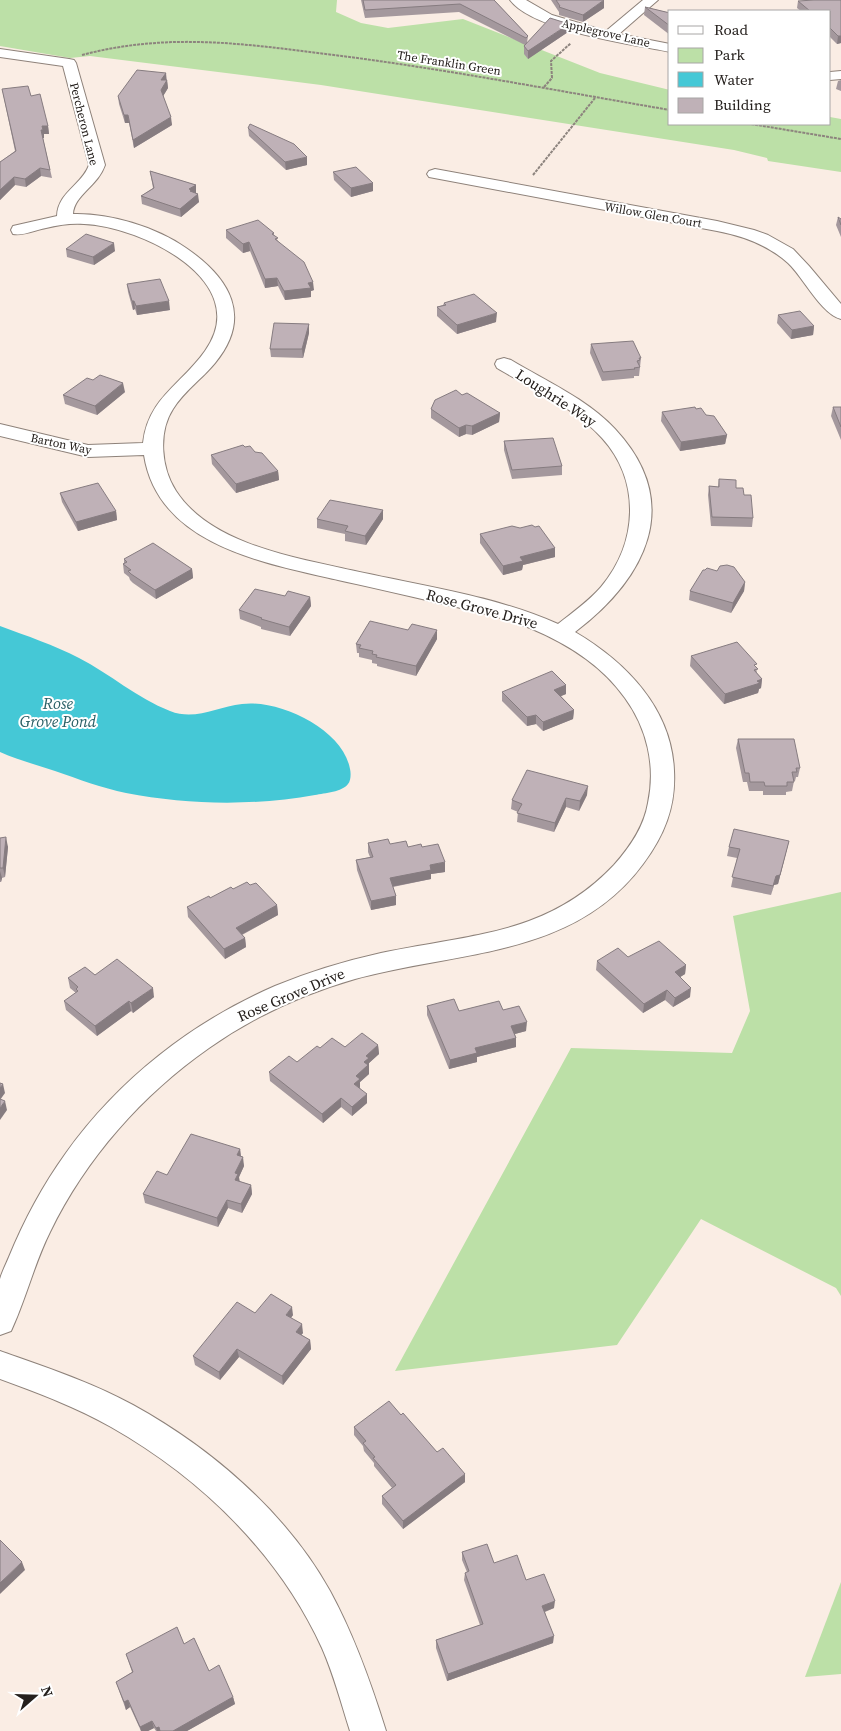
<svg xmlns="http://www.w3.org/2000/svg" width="841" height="1731" font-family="'Source Serif 4',serif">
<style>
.green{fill:#bce0a7}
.water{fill:#45c8d6}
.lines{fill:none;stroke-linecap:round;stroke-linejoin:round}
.minor-casing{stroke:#8e827a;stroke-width:2}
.path{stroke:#8d847e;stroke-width:2;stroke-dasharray:3 1;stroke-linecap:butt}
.minor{fill:#fff;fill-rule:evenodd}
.wall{fill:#a4989d}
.shaded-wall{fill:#867c80}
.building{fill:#bfb1b7;stroke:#867c80}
.labels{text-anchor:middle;stroke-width:4;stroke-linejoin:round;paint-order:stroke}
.far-street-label{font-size:12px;fill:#25201d;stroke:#fff}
.street-label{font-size:15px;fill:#25201d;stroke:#fff}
.water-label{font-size:16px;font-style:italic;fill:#2a6066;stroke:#fff}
</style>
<rect width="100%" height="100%" fill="#faede4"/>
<!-- green -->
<g class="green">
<path d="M0 0H337L336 12 361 23 388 28 463 19 600 73 670 90V124H830V117L841 119V172L768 161 767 158 734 150 321 85 90 56 70 58 0 46Z"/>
<path d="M841 892V1296L836 1288 701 1219 617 1345 395 1371 571 1048 732 1053 750 1011 733 916Z"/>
<path d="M841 1582V1674L805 1677Z"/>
</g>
<!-- water -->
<path class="water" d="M0 626C27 636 54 645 79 658 110 674 137 698 170 711 195 721 217 707 242 704 279 699 343 729 350 769 351 773 351 781 348 784 342 792 325 793 315 795 254 806 188 805 126 793 102 788 78 779 55 771 37 765 18 760 0 752Z"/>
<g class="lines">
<!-- minor casing -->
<g class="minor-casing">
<g id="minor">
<path d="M510 0H526L552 15 606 31 643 0H658L619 34 670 44V52C632 44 533 31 510 0Z"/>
<path d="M0 49 69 59 74 60 76 63 105 165C98 186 74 195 73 214 110 213 156 227 186 248 230 278 253 317 215 363 202 379 184 391 173 409 158 432 161 468 176 491 211 545 297 558 355 571 422 586 496 596 558 624 573 612 589 601 601 587 638 543 641 481 602 438 574 407 532 389 497 368L495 364 497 360 504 358 511 360C546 381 587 399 615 429 685 504 645 579 575 632 626 662 672 709 674 771 676 807 664 836 643 864 574 958 456 951 355 979 303 994 253 1017 209 1048 142 1095 86 1158 50 1232 34 1264 26 1299 11 1331L0 1335C0 1317 0 1296 0 1279 2 1272 6 1264 9 1257 24 1220 43 1185 66 1153 119 1079 192 1022 275 986 309 972 345 961 381 953 469 934 547 936 614 865 630 847 644 827 648 803 656 766 647 728 625 698 602 665 566 643 530 628 501 616 469 610 439 603 405 595 371 587 338 580 264 563 158 545 144 455L88 457 0 436V424L88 445 143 443C148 398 181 385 205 351 255 281 140 226 84 224 71 223 58 225 46 228 35 230 24 236 13 234L11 230 13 226 57 216C58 192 82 185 89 165L63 66 0 57Z"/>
<path d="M841 71V79L830 80V72Z"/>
<path d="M435 169 717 221 754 230 768 235 793 249 809 266 841 304V319C821 314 804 278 788 263 768 245 743 236 717 231L429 177 427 174 429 171Z"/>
<path d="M0 1351C45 1367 91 1382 133 1405 211 1448 286 1512 330 1591 354 1635 371 1683 386 1731H350C341 1703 334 1675 322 1648 279 1554 201 1478 111 1427 76 1407 38 1393 0 1379Z"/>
</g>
</g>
<!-- path -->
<g class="path">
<path d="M82 55C169 32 246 44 334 55 446 69 558 91 670 110"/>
<path d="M544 87 552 78 551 61 571 43"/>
<path d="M751 124 841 139"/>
<path d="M533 175 595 98"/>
</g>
<!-- minor -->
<use href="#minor" class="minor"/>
</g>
<!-- wall -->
<g class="wall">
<path d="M361 0H494L528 36 527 43 568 32 528 59 524 54V46L525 45 459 12 365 18Z"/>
<path d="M551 0H556L604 8 583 22 559 15V12Z"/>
<path d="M841 0V43L837 44 830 37V11H801L797 8 798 1Z"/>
<path d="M645 7 670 13V35L644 15Z"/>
<path d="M166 73 168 88 163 96 172 125 134 148 129 123H125L119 104 118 96Z"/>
<path d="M841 80V91L836 89 838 81Z"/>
<path d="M2 89 31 96 48 126 49 134H44V138H43L52 178 41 176 26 187 15 185 0 200V162L15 151Z"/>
<path d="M248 128 307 165 286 170 249 136Z"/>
<path d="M150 171 196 185V193L199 202 181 217 142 204 141 196 153 188Z"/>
<path d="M333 172 373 183V191L351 197 334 180Z"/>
<path d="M838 217 841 219V237L836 225Z"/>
<path d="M226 230 274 233V235L278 241 314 290 311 291V297L285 300 278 286 265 288 250 251 243 253 226 238Z"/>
<path d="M66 249 115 251 94 265 67 257Z"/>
<path d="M127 284 170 310 137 315 135 309 133 310 128 292Z"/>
<path d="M444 303 496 322 457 334 437 316V307L443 305Z"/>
<path d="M778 315 814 326 813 335 791 339 777 323Z"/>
<path d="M309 324V333L303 358 271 357 270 349Z"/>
<path d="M591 344 641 358 639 376H634V378L602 381 590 353Z"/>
<path d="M93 380 125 392 97 415 65 404 63 395Z"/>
<path d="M462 395 500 413 499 422 472 435 466 434 459 437 431 418V409Z"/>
<path d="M833 407H841V440L831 416Z"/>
<path d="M696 409 706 415 727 435 725 444 680 451 661 421 662 412Z"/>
<path d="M504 441 562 466V475L512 479 504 450Z"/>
<path d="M245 447 278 471 279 480 236 493 212 464 211 455Z"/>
<path d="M719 479 736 488 753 518 752 527 711 526 708 495 709 486 718 487Z"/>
<path d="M60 493 116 511 117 520 78 531 62 502Z"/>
<path d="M383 510V519L366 545 345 541V534L317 528V519Z"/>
<path d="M480 534 555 548V557L523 565 522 570 503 575 480 543Z"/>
<path d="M124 559 192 569 193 578 156 599 133 583 130 580 129 577 124 573 123 564 124 563Z"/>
<path d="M705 570 717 571 745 582 744 591 731 613 689 600 690 591Z"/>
<path d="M285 596 310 597 311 606 290 636 261 629V627L240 619 239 610Z"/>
<path d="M437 639 416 676 377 666V664L372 663V660L359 657V653H357L356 644Z"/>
<path d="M691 656 756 667 757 673 762 679 761 688 759 689 758 693 724 704 690 666Z"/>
<path d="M566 685V694L561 696 574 710 573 719 543 731 536 724 527 726 502 701V692Z"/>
<path d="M738 739 800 768 798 777H796L795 781H794L792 791 786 792V795H763V791H749L747 782H743L736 748Z"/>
<path d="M587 795 579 811 566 807 554 832 517 822 518 812 511 809 512 800Z"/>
<path d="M0 838 8 847 5 877 2 878 1 882H0Z"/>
<path d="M789 841 778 884 774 885 771 895 731 887 737 858 727 856 729 847Z"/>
<path d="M368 843 408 847H422L445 872 431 874V879L393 887 396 896V905L371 910 357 870 356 860 370 857 368 852Z"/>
<path d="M250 885 277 905 278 915 242 935 245 938 246 947 225 959 188 917 187 907 233 889Z"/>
<path d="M628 957 686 965 685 974 680 977 690 997 673 1007 665 1000 643 1013 596 970 597 961Z"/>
<path d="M95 975 154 997 133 1013 131 1011 97 1036 66 1010 64 1001 76 993 70 988 68 978Z"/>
<path d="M427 1006 459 1011 503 1010 526 1031 515 1034 516 1038V1047L477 1057V1062L449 1069 427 1015Z"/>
<path d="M378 1045 379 1054 369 1063V1074L360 1082V1088L367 1103 352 1116 341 1107 323 1123 270 1081 269 1072 297 1062 320 1048Z"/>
<path d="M240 1149 241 1156 244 1166 239 1177V1181L251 1185 252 1194 242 1213 228 1208 218 1227 145 1203 143 1194 167 1175Z"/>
<path d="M255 1313 293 1315 291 1318 303 1333 301 1335 310 1340 311 1349 283 1385 239 1357 220 1380 195 1365 193 1356Z"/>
<path d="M401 1415 465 1482 403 1529 382 1504V1496L392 1488 374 1466V1463L364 1451 363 1446 354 1435V1427Z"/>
<path d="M462 1552 494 1563 526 1580 554 1608 545 1612 553 1643 447 1681 436 1648V1640L480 1625 464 1580 465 1573 467 1572 462 1560Z"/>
<path d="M184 1644 233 1697 235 1704 187 1731H156L154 1728 148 1731H141L130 1707 126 1710 116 1682 132 1672 126 1654Z"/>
</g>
<!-- shaded-wall -->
<g class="shaded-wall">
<path d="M604 0V8L583 22V15Z"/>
<path d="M569 24 568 32 528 59V51Z"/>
<path d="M838 36H841V43L837 44Z"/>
<path d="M166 73V80H161Z"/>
<path d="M167 80 168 88 162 98 161 90Z"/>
<path d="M124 115H128L129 123H125Z"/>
<path d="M171 117 172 125 134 148 133 140Z"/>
<path d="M42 126H48L49 134H44V138H42L41 130Z"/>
<path d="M307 157V165L286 170 285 162Z"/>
<path d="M40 168 41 176 26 187 25 179Z"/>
<path d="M14 177 15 185 0 200V190Z"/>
<path d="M373 183V191L351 197V188Z"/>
<path d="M196 185V194H198L199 202 181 217 180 209 189 189Z"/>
<path d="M249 242 250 251 243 253V244Z"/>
<path d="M114 243 115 251 94 265 93 257Z"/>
<path d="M277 278 278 286 265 288V279Z"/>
<path d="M313 282 314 290 311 291V297L285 300 284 291 308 283Z"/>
<path d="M132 301H134L135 309 133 310Z"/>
<path d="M169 301 170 310 137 315 136 306Z"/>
<path d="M497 313 496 322 457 334V325Z"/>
<path d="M309 324V333L303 358 302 349Z"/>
<path d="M814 326 813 335 791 339 792 330Z"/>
<path d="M123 383 125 392 97 415 95 406Z"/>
<path d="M500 413 499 422 472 435V426Z"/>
<path d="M466 425V434L459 437V428Z"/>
<path d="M727 435 725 444 680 451 681 442Z"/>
<path d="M278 471 279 480 236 493V484Z"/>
<path d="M383 510V519L366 545 365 536Z"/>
<path d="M116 511 117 520 78 531 76 522Z"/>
<path d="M555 548V557L523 565 522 570 503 575V566L520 557Z"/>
<path d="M192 569 193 578 156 599 155 590Z"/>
<path d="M745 582 744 591 731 613 733 603Z"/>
<path d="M310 597 311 606 290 636 289 627Z"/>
<path d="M437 630V639L416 676V666Z"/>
<path d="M762 679 761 688 759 689 758 693 724 704 725 694Z"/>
<path d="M566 685V694L554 699V690Z"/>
<path d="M574 710 573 719 543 731V722Z"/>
<path d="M536 715V724L527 726V717Z"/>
<path d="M588 786 587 795 579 811 580 801Z"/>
<path d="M566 798V807L554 832 555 823Z"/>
<path d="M6 837 8 847 5 877 3 868Z"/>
<path d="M789 841 778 884 774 885 771 895 776 876Z"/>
<path d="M445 862V872L431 874V879L390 887V878L430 865Z"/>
<path d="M0 871 2 878 1 882 0 878Z"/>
<path d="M396 896V905L371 910V901Z"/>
<path d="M277 905 278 915 237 937 236 928Z"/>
<path d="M245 938 246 947 225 959 224 949Z"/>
<path d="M686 965 685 974 674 981 675 972Z"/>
<path d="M153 988 154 997 133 1013 131 1003Z"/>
<path d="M691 988 690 997 673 1007 675 998Z"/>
<path d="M667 990 665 1000 643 1013 644 1004Z"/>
<path d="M129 1001 131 1011 97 1036 95 1026Z"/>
<path d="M527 1022 526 1031 511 1035V1026Z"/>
<path d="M516 1038V1047L477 1057V1062L449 1069 450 1060 475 1048Z"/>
<path d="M378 1045 379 1054 369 1063V1074L360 1082V1088L354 1084 356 1076 366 1056Z"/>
<path d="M3 1084 5 1093 0 1100V1088Z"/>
<path d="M367 1094V1103L352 1116V1107Z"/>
<path d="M341 1098V1107L323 1123 322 1114Z"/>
<path d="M5 1101 7 1110 0 1120V1108Z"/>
<path d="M240 1149 241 1158 237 1155Z"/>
<path d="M243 1157 244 1166 239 1177 240 1183 235 1180V1173Z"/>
<path d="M251 1185 252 1194 242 1213 241 1204Z"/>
<path d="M227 1200 228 1208 218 1227 217 1218Z"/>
<path d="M292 1307 293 1315 287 1323 286 1315Z"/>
<path d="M302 1324 303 1333 297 1340 296 1332Z"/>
<path d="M310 1340 311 1349 283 1385 282 1376Z"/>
<path d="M237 1349 239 1357 220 1380 219 1372Z"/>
<path d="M465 1474V1482L403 1529V1521Z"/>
<path d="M22 1562 25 1570 0 1594V1583Z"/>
<path d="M555 1601 554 1608 541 1613 542 1606Z"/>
<path d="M554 1636 553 1643 447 1681 448 1674Z"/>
<path d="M233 1697 235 1704 187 1731H173Z"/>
<path d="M128 1700 130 1707 126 1710 124 1702Z"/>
<path d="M152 1721 154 1728 148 1731H141L140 1727Z"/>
<path d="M159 1727 160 1731H157L156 1728Z"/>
</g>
<!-- building -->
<g class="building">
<path d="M363 0H494L528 36 526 38 460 4 365 10Z"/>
<path d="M556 0H604L583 15 559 7 560 6Z"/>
<path d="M814 0H841V36H838L830 28V11H810L798 1Z"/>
<path d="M645 7 670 13V26Z"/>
<path d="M550 18 569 24 528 51 524 46Z"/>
<path d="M137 70 166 73 161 80H167L161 90 171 117 133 140 128 115H124L118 96Z"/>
<path d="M28 86 31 96 40 94 48 126H42L43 130H41L50 170 40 168 25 179 14 177 0 190V162L16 151 2 89Z"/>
<path d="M250 124 294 144 307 157 285 162 248 128Z"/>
<path d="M356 167 373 183 351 188 333 172Z"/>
<path d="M150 171 196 185 189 189 192 190 190 191 198 194 180 209 141 196 154 188Z"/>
<path d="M838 217 841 219V225Z"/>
<path d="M258 220 274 233 272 234 278 238 275 239 304 262 313 282 308 283 311 288 284 291 277 278 265 279 249 242 243 244 226 230Z"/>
<path d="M86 234 114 243 93 257 66 249Z"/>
<path d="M160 279 169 301 136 306 134 301H132L127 284Z"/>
<path d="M474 294 497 313 457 325 437 307 446 305 444 303Z"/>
<path d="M800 311 814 326 792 330 778 315Z"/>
<path d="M274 323 309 324 302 349H270Z"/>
<path d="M633 341 641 358H639L640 360 637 361 640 367 634 368 635 369 603 372 591 344Z"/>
<path d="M100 375 123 383 95 406 63 395 87 378 93 380Z"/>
<path d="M456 390 462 395 467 393 500 413 472 426 466 425 459 428 431 409 435 400Z"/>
<path d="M695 407 696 409 701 408 706 415 714 416 727 435 681 442 662 412Z"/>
<path d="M833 407H841V427Z"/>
<path d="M553 438 562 466 512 470 504 441Z"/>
<path d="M243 445 245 447 250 446 255 452 262 453 278 471 236 484 211 455Z"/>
<path d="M719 479 736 480V488H743L744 495H751L753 518 712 517 709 486 719 487Z"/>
<path d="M98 483 116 511 76 522 60 493Z"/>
<path d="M330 500 383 510 365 536 345 531 348 526 317 519Z"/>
<path d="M532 525 535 527 539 526 555 548 520 557 523 561 503 566 480 534 512 526 520 528Z"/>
<path d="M153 543 192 569 155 590 131 574 128 571 131 570 123 564 127 562 124 559Z"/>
<path d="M727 565 734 567 745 582 733 603 690 591 703 570H705L707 568 717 571 720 566Z"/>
<path d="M255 589 285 596 288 591 310 597 289 627 261 619 262 618 239 610Z"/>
<path d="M370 621 408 630 412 624 437 630 416 666 376 657 377 655 372 654 373 651 359 648 361 645 356 644Z"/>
<path d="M737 642 757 664 754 665 758 669 754 670 762 679 757 681 760 683 757 684 725 694 691 656Z"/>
<path d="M552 671 566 685 554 690 574 710 543 722 536 715 527 717 502 692Z"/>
<path d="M738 739H794L800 768H796L797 772H792L794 782H787V786H765L764 782H750L749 773H745Z"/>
<path d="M527 770 588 786 580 801 566 798 555 823 517 813 522 804 512 800Z"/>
<path d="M734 829 789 841 780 875 776 876 773 886 732 877 740 849 729 847Z"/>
<path d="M6 837 3 868H0V838Z"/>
<path d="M388 839 390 844 406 841 408 847 421 844 422 847 438 844 445 862 430 865 431 870 390 878 396 896 371 901 356 860 373 857 368 843Z"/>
<path d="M247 882 250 885 256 883 277 905 236 928 245 938 224 949 187 907 209 896 210 898 231 887 233 889Z"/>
<path d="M659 941 686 965 675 972 691 988 675 998 667 990 644 1004 597 961 618 948 628 957Z"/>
<path d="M117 959 153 988 131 1003 129 1001 95 1026 64 1001 78 991 76 989 78 987 68 978 85 967 95 975Z"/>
<path d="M454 999 459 1011 499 1001 503 1010 519 1006 527 1022 511 1026 516 1038 475 1048 477 1053 450 1060 427 1006Z"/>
<path d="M362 1033 378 1045 366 1056 369 1058 364 1062 368 1065 356 1076 360 1079 354 1084 367 1094 352 1107 341 1098 322 1114 269 1072 289 1056 297 1062 317 1046 320 1048 332 1038 345 1047Z"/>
<path d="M0 1083 3 1084 0 1088Z"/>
<path d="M0 1099 5 1101 0 1108Z"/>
<path d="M191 1134 240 1149 237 1155 243 1157 235 1173 238 1174 235 1180 251 1185 241 1204 227 1200 217 1218 143 1194 157 1171 167 1175Z"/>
<path d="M271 1294 292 1307 286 1315 302 1324 296 1332 310 1340 282 1376 237 1349 219 1372 193 1356 237 1302 255 1313Z"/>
<path d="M389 1401 401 1415 403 1413 437 1452 443 1448 465 1474 403 1521 382 1496 396 1485 373 1458 375 1457 363 1443 366 1441 354 1427Z"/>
<path d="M0 1540 22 1562 0 1583Z"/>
<path d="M487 1544 494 1563 517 1555 526 1580 544 1574 555 1601 542 1606 554 1636 448 1674 436 1640 483 1624 465 1573 469 1571 462 1552Z"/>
<path d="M177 1627 184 1644 194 1638 209 1671 219 1665 233 1697 173 1731H160L159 1727 156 1728 152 1721 140 1727 128 1700 124 1702 116 1682 133 1672 126 1654Z"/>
</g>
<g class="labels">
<!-- far-street labels -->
<g class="far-street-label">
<text transform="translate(606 33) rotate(13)" y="4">Applegrove Lane</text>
<text transform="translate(449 63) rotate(9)" y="4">The Franklin Green</text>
<text transform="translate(84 124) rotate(76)" y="4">Percheron Lane</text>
<text transform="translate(653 215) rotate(10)" y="4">Willow Glen Court</text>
<text transform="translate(61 444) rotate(12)" y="4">Barton Way</text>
</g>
<!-- street labels -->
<g class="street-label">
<text transform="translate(556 398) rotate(33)" y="5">Loughrie Way</text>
<text transform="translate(482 609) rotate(15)" y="5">Rose Grove Drive</text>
<text transform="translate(291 995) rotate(-23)" y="5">Rose Grove Drive</text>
</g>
<!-- water labels -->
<g class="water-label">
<text x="58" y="709">Rose<tspan x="58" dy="18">Grove Pond</tspan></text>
</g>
</g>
<!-- legend -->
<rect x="668" y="10" width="162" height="115" fill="#ffffff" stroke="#a8a6a5"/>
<rect x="678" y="26" width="25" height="8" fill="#ffffff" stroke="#a8a6a5"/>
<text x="714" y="35" font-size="15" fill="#25201d">Road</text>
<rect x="678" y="48" width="25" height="15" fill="#bce0a7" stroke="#a8a6a5"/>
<text x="714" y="60" font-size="15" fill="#25201d">Park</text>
<rect x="678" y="72" width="25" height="15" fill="#45c8d6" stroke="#a8a6a5"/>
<text x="714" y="85" font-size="15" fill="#25201d">Water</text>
<rect x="678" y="98" width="25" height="15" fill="#bfb1b7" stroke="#a8a6a5"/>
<text x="714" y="110" font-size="15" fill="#25201d">Building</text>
<!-- north arrow -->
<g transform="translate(35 1696) rotate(70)" stroke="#ffffff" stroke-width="4" paint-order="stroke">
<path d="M0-4L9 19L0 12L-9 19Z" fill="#25201d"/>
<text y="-8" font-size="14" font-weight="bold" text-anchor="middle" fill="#25201d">N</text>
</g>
</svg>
